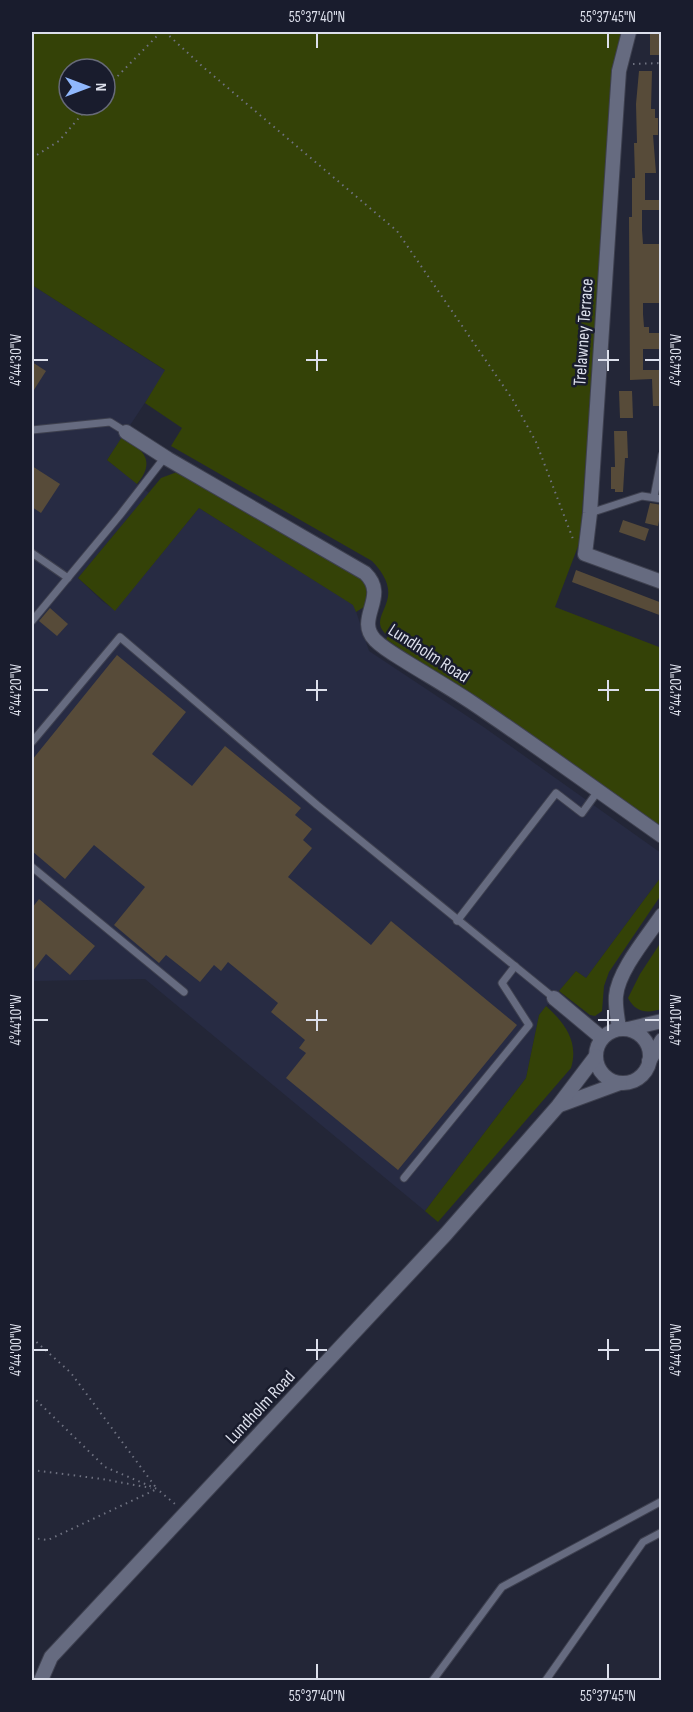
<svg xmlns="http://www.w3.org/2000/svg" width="693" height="1712" font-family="'Sofia Sans Condensed',sans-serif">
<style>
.built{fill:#272b43}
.green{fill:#344207;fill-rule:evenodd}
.building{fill:#574b39}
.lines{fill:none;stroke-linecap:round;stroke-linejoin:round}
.service-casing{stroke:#3e404f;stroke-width:9}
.minor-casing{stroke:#3e404f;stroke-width:16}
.path{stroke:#6f7281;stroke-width:2;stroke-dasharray:1.5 4.5;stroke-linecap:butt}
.service{stroke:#666b80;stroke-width:7}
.minor{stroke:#666b80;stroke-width:14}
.ticks{fill:none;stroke:#dcdfeb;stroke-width:2}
.labels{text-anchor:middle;stroke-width:5;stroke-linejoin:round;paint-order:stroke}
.street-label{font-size:18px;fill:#dcdfeb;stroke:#191c2d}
.neatline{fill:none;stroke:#dcdfeb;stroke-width:2}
.ticks-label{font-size:15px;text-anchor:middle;fill:#dcdfeb}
</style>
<rect width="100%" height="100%" fill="#232637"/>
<!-- built -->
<path class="built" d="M32 285 166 371 107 460 149 493 78 578 102 601 115 610 199 508 354 605 369 651 485 728 661 853V877L586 978 576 971 539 1015 526 1078 425 1211 145 979 32 981Z"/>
<!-- green -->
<g class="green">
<path d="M32 32H622L602 239 580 541 555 607 659 647 661 651V827L386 639 388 636C373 624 383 615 387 601 392 586 382 571 372 561L171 446 182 428 145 403 165 370 32 285ZM69 69H105V105H69Z"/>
<path d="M122 437C144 450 156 461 137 484L107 460Z"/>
<path d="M177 472 362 579C369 588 368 596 364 607L356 612 353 605 199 508 115 611 78 578 161 478Z"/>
<path d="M661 877V895L609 972 604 986 602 1011 595 1016 590 1015 559 991 576 971 586 978Z"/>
<path d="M661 942V1009C647 1014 635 1012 628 998L640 974Z"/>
<path d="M546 1006C565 1023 579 1042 571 1068L438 1222 425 1211 526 1078 539 1015Z"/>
</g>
<!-- building -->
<g class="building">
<rect x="650" y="32" width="12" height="23"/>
<path d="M639 71H652L651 109H655V118H658V135H653L656 173H645V200H662V210H642V230L643 244H662V303H643V314L644 327H649V333H662V349H643V370H662V406H653L652 379 630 380 629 217H632V178H635L634 143H637L636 104Z"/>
<path d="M32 362 46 371 32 393Z"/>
<path d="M619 391H632L633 418H620Z"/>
<path d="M614 431H627L628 458H625L623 492H615V489H611V467H615Z"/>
<path d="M32 466 60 484 41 513 32 507Z"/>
<path d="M650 503 662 505 658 526 645 523Z"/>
<path d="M623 520 649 529 645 541 619 532Z"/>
<path d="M576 570 662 603V616L572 582Z"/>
<path d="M50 608 68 624 57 636 39 621Z"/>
<path d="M117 655 186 712 152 754 192 786 225 746 301 808 295 815 312 829 303 840 312 848 288 877 371 945 391 921 517 1025 398 1170 286 1078 306 1053 299 1048 305 1040 271 1012 278 1003 228 962 221 971 214 965 200 982 166 955 159 963 114 925 145 887 94 845 65 879 32 851V760Z"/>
<path d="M39 899 95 946 70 975 46 954 32 972V908Z"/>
</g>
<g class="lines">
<!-- service casing -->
<g class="service-casing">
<g id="service">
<path d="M32 430 110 422 126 432"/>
<path d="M654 497 662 455"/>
<path d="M590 513 642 496 662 499"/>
<path d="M32 553 68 578"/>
<path d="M32 621 120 515 165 457"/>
<path d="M32 742 120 637 317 805 554 998"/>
<path d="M32 867 184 992"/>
<path d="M457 921 556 793 582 813 598 791"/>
<path d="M404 1178 529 1025 502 983 515 966"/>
<path d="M433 1680 502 1587 662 1501"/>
<path d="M546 1680 643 1542 662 1532"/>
</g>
</g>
<!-- minor casing -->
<g class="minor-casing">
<g id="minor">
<path d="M629 32 619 71 617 100 590 513 585 554 662 582"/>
<path d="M126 432 168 459 365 573C390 597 354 618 375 640 384 649 397 656 408 663 429 676 450 688 471 702 535 745 598 791 662 836"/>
<path d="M554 998 602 1038"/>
<path d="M619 1029C618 1019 615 1007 616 996 618 971 647 937 662 915"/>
<path d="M628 1029 662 1021"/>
<circle cx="623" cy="1056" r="27"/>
<path d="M649 1061 662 1040"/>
<path d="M560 1105 620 1083"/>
<path d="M41 1680 51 1657 446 1234 558 1106 596 1056"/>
</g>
</g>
<!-- path -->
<g class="path">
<path d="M165 32 202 66 397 231 513 400 536 442 573 539"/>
<path d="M633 64 662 63"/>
<path d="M105 89 161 32"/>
<path d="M32 158 59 141 90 105"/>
<path d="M32 1338 71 1373 157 1489"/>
<path d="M32 1396 105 1467 157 1489 175 1504"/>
<path d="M32 1470 102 1479 151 1488"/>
<path d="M32 1538 48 1540 157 1489"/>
</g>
<!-- service -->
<use href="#service" class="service"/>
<!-- minor -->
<use href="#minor" class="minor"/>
</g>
<!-- ticks -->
<path class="ticks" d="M317 33V48M608 33V48M317 350V371M608 350V371M33 360H48M306 360H327M598 360H619M645 360H660M317 680V701M608 680V701M33 690H48M306 690H327M598 690H619M645 690H660M317 1010V1031M608 1010V1031M33 1020H48M306 1020H327M598 1020H619M645 1020H660M317 1339V1360M608 1339V1360M33 1350H48M306 1350H327M598 1350H619M645 1350H660M317 1664V1679M608 1664V1679"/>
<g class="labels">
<!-- street labels -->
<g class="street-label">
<text transform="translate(583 332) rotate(-86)" y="6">Trelawney Terrace</text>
<text transform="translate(429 653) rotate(33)" y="6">Lundholm Road</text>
<text transform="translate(260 1407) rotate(-47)" y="6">Lundholm Road</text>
</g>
</g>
<!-- border -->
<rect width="693" height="1712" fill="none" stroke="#191c2d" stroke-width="66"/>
<!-- north arrow -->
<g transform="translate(87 87) rotate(90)"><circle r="28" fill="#191c2d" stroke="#676a79" stroke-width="1.5"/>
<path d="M0-4.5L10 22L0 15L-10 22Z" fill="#90b8fd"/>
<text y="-9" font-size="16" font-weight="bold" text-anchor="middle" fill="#dcdfeb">N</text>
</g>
<rect x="33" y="33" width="627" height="1646" class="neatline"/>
<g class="ticks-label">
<text x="317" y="22">55°37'40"N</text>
<text x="608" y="22">55°37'45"N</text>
<text transform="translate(676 360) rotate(-90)" y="5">4°44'30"W</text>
<text transform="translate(16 360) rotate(-90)" y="5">4°44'30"W</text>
<text transform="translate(16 690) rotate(-90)" y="5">4°44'20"W</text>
<text transform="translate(676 690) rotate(-90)" y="5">4°44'20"W</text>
<text transform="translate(676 1020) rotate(-90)" y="5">4°44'10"W</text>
<text transform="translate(16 1020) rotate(-90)" y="5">4°44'10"W</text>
<text transform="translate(16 1350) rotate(-90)" y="5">4°44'00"W</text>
<text transform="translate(676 1350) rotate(-90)" y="5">4°44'00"W</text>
<text x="317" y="1701">55°37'40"N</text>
<text x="608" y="1701">55°37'45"N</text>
</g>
</svg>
